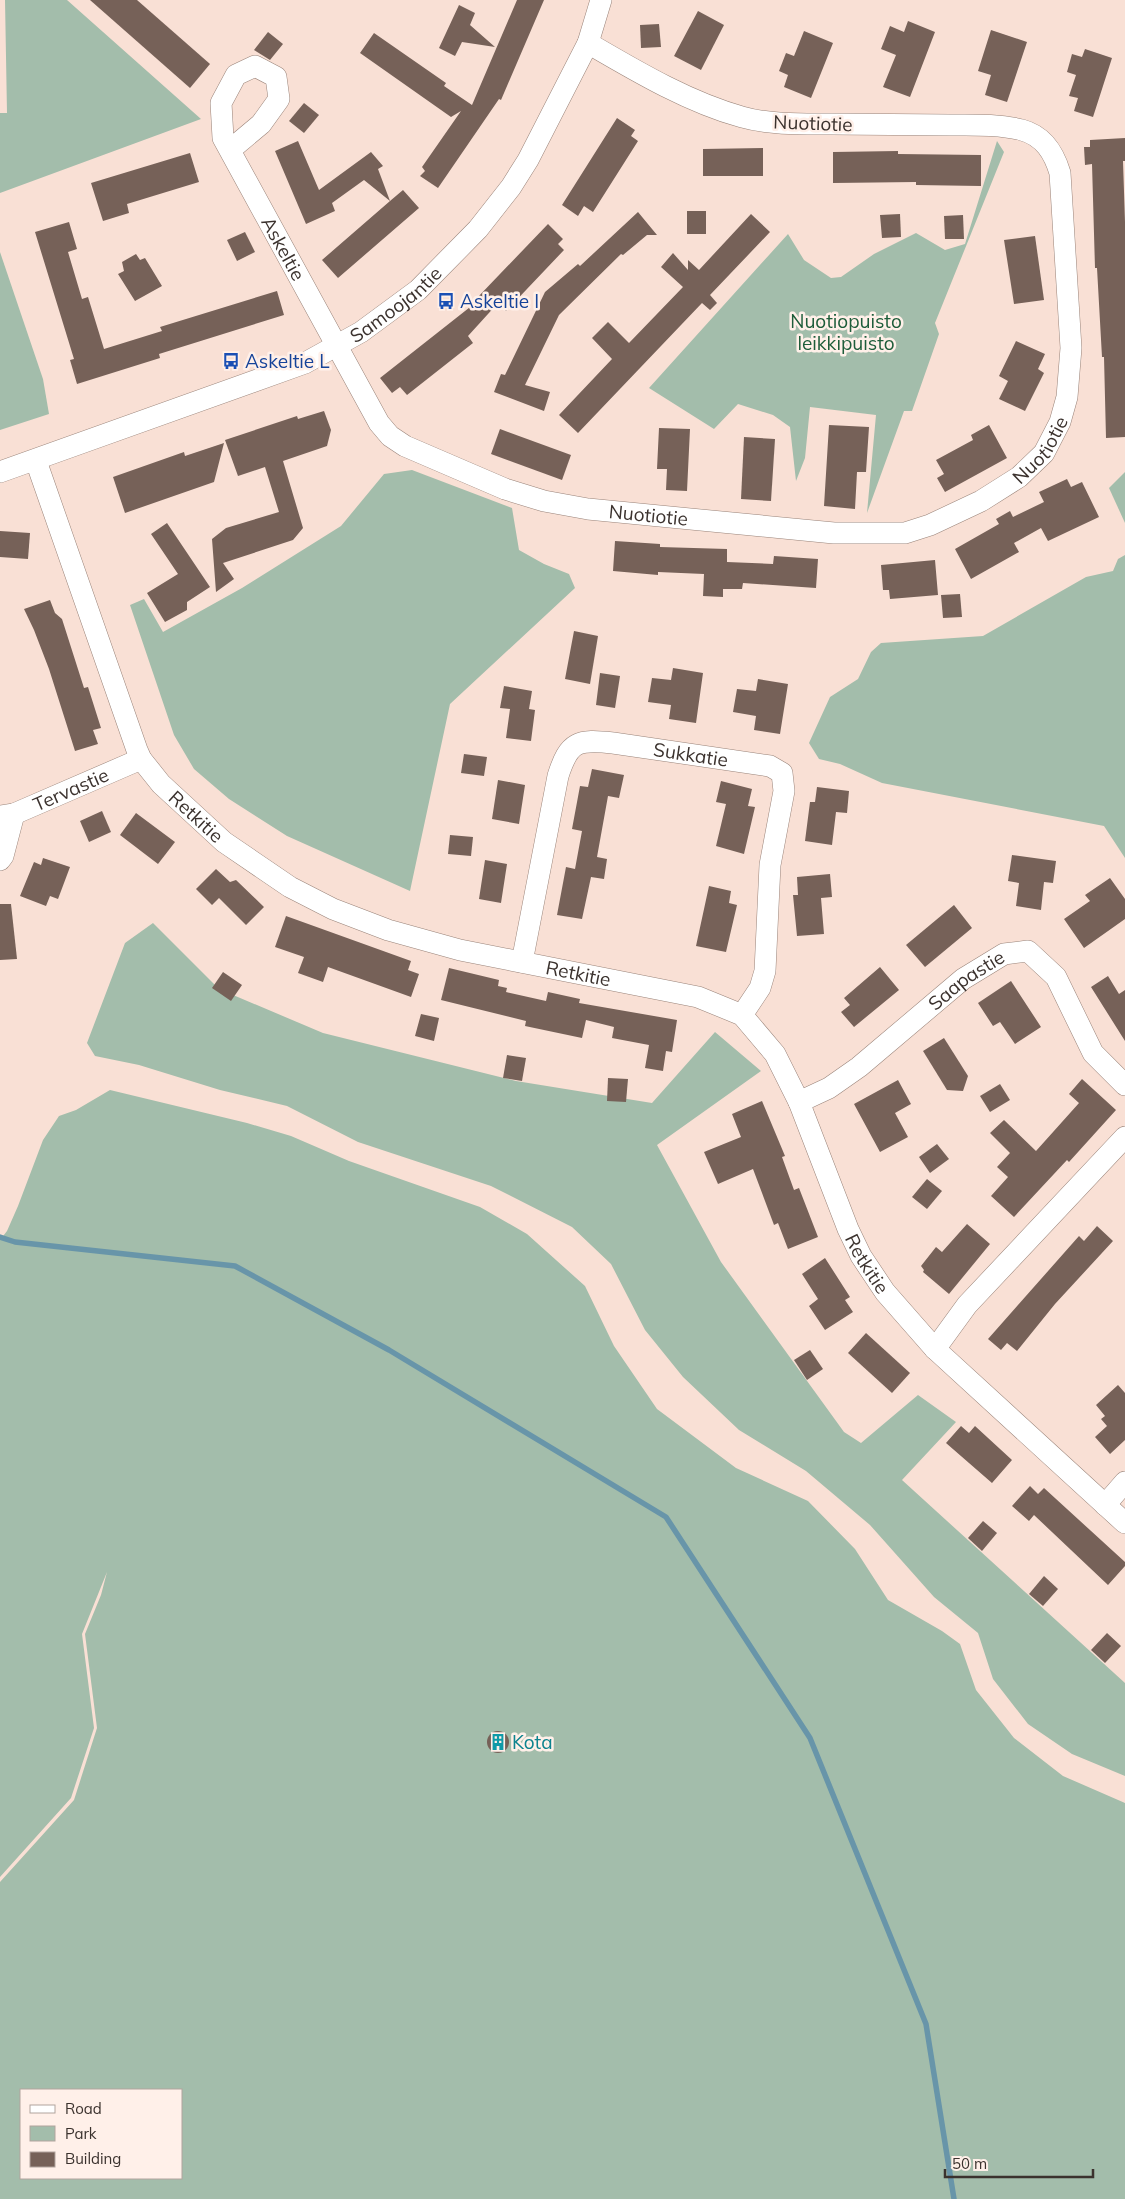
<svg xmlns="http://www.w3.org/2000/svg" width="1125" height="2199" font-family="Mulish,sans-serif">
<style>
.green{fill:#a3bdab;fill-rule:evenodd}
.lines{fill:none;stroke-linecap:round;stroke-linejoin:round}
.stream{stroke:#6895a9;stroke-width:5.5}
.building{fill:#766158}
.minor-casing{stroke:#998379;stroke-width:22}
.minor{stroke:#fff;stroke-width:21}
.labels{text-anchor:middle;stroke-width:5;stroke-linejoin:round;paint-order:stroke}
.street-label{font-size:19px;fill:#3b322e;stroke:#fff0e9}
.transit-label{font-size:19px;fill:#164399;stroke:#fff0e9;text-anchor:start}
.park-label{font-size:19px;fill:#1e5d3a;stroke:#fff0e9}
.culture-label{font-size:19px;fill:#0d838f;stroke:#fff0e9;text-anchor:start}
</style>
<rect width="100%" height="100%" fill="#f9e0d5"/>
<!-- green -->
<g class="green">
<path d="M5 0H67L201 119 0 193V113H7Z"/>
<path d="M997 141 1004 152 935 323 939 334 912 411H904L867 513 876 415 810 407 805 458 796 481 790 427 773 415 738 404 714 429 649 388 788 234 804 260 831 278 841 277 874 254 916 233 945 250 965 244Z"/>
<path d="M0 252 43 379 49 414 0 430Z"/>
<path d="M412 470 512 508 519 550 544 564 569 574 575 588 450 704 410 891 287 836 229 799 194 769 174 735 130 605 144 599 163 632 242 588 341 526 384 474Z"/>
<path d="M1125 472V523L1109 488Z"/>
<path d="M1125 555V858L1104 826 882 783 840 764 819 759 809 743 830 697 858 679 871 652 881 643 983 636 1086 577 1113 571 1118 559Z"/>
<path d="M153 923 219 989 323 1033 516 1081 652 1103 715 1032 761 1071 657 1145 721 1262 844 1432 861 1443 918 1395 956 1422 902 1480 1125 1683V1776L1072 1754 1028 1724 993 1679 978 1633 934 1597 870 1525 806 1471 739 1430 683 1377 645 1330 611 1264 572 1227 491 1186 358 1142 287 1106 220 1090 139 1065 95 1056 87 1043 125 943Z"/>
<path d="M110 1090 247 1123 291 1136 349 1161 480 1207 527 1234 585 1286 614 1346 657 1409 736 1468 808 1501 855 1549 888 1600 942 1631 960 1644 976 1690 1014 1738 1063 1776 1125 1803V2199H0V1882L74 1800 97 1728 85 1634 101 1595 107 1572 82 1634 94 1728 71 1798 0 1877V1240L7 1231 18 1206 43 1140 59 1116 76 1110ZM21 2090H181V2178H21Z"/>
</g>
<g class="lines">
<!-- stream -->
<path class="stream" d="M0 1237 15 1242 235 1266 389 1350 666 1517 810 1738 926 2024 954 2199"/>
</g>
<!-- building -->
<g class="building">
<path d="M90 0H137L210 64 190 88Z"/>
<path d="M517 0H544L501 100 499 99 438 188 420 176 425 171 422 167 461 111 451 117 360 53 374 33 446 83 444 86 472 105Z"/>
<path d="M459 5 475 13 470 25 495 47 462 42 455 56 439 48Z"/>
<path d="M698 11 724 25 701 70 674 56Z"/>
<path d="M908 21 935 32 910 97 883 87 896 55 881 49 890 26 904 32Z"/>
<path d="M659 24 661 47 641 48 640 25Z"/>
<path d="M991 30 1027 42 1007 102 985 95 991 75 978 71Z"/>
<path d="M804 31 833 43 811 98 784 87 788 75 779 71 786 53 794 56Z"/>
<path d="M268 32 283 44 270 60 254 50Z"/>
<path d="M1085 49 1112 58 1093 117 1074 111 1078 98 1069 96 1076 75 1067 72 1072 54 1082 57Z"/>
<path d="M304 103 319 115 304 133 289 121Z"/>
<path d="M617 118 635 130 631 136 638 141 593 212 584 206 578 216 562 205Z"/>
<path d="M1125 138V161H1123L1125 222V437L1106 438 1104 357H1102L1097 268H1095L1092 164 1085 165 1084 147H1090V140Z"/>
<path d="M298 141 319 190 371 152 383 166 378 169 390 201 403 190 419 208 338 278 322 260 390 201 364 180 332 203 335 211 306 224 275 151Z"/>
<path d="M763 148V176H703V149Z"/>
<path d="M898 151V154L981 155V186L916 185V182L833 183V152Z"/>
<path d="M190 153 199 182 127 204 129 213 103 221 91 183Z"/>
<rect x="687" y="211" width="19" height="23"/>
<path d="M638 212 657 235H647L623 255 621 254 559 315 525 385 550 392 544 411 494 392 501 374 505 375 545 292 578 264 580 266Z"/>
<path d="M751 214 770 232 710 295 717 303 710 310 702 303 578 433 559 415 612 359 592 338 608 322 629 343 683 287 661 267 673 253 688 270V260L699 270Z"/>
<path d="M900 214 901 237 882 238 880 215Z"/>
<path d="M963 215 964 239H945L944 216Z"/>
<path d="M69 222 77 249 68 252 82 299 88 297 104 349 162 331 160 327 277 291 284 315 159 354 160 358 77 384 70 360 74 359 35 232Z"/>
<path d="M548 224 563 239 558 244 564 250 506 311 498 303 468 336 473 343 407 395 400 387 392 393 380 378 479 300 477 298Z"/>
<path d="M245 232 255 252 237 261 227 240Z"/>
<path d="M1035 236 1044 300 1014 304 1004 240Z"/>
<path d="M136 254 140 260 145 258 162 286 135 301 118 274 124 271 122 262Z"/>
<path d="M1016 341 1045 354 1038 369 1044 373 1025 411 999 399 1008 381 999 376Z"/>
<path d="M324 411 331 430 327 446 283 461 303 528 293 540 223 563 234 579 216 592 212 539 226 528 279 512 265 467 238 476 225 440 297 416 298 419Z"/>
<path d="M829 425 869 427 866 472H857L855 509 824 506Z"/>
<path d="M989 425 1007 458 945 492 937 478 944 474 936 460 973 440 971 435Z"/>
<path d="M659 428 690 429 687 491 666 490 667 469H657Z"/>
<path d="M500 429 571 455 562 480 491 454Z"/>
<path d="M744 437 775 439 771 501 741 499Z"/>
<path d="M224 443 214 482 125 513 113 477 184 452 185 456Z"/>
<path d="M1067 479 1071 487 1082 482 1099 517 1048 541 1041 528 1014 543 1019 552 971 579 955 549 999 524 996 519 1010 511 1013 517 1044 502 1039 492Z"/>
<path d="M167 523 210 587 187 602V610L165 622 147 593 178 574 151 534Z"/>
<path d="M0 531 30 533 28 559 0 557Z"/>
<path d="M615 541 660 544V547L727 549V562L773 564 774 556 818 559 816 588 743 583 742 589H723V597L703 596 704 574 658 572V575L613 571Z"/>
<path d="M935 560 938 595 890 599 889 590H883L881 565Z"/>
<path d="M960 594 962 617 943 618 941 595Z"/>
<path d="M50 600 55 613 62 619 84 688 88 687 101 728 93 730 98 744 75 751 49 669 34 630 24 609Z"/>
<path d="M574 631 598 636 590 684 565 679Z"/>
<path d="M673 668 703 673 696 723 669 719 671 705 648 702 652 678 671 680Z"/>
<path d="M600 673 620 676 615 708 596 705Z"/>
<path d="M758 679 788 684 780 734 754 730 756 716 733 712 737 689 756 691Z"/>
<path d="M504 686 532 691 529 709 535 710 531 741 506 738 510 709 500 708Z"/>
<path d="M464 754 487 757 484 776 461 773Z"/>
<path d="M592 769 624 775 619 798 608 796 597 857 607 859 604 879 591 877 582 919 557 915 566 867 575 869 582 831 572 829 580 786 588 787Z"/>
<path d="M498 780 525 785 519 824 492 819Z"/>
<path d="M721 781 752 789 748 806 755 807 744 854 716 846 726 804 716 802Z"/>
<path d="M817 787 849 791 847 813 836 812 832 845 805 841 810 802H815Z"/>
<path d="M102 811 111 832 89 842 80 821Z"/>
<path d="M136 813 175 842 158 864 120 835Z"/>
<path d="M450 835 473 837 471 856 448 854Z"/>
<path d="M1012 855 1056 861 1053 883 1044 882 1041 910 1016 906 1019 883 1008 881Z"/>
<path d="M43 858 70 867 58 899 50 896 46 906 20 896 34 862 41 865Z"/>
<path d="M485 860 507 864 501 903 479 899Z"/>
<path d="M216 869 230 882 236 880 264 907 246 925 219 898 212 905 196 889Z"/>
<path d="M830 874 832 897 821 898 824 934 797 936 793 895H798L797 877Z"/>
<path d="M1110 878 1125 899V919L1084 948 1064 919 1090 901 1085 895Z"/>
<path d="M709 886 731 891 729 903 737 905 726 952 696 946Z"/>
<path d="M0 904H11L17 959 0 960Z"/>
<path d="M954 905 972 928 925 967 906 945Z"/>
<path d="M286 916 411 961 408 970 419 974 411 997 328 967 323 982 298 973 304 957 275 947Z"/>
<path d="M880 967 899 990 854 1027 841 1012 850 1005 844 998Z"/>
<path d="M449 968 499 980 498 986 507 988 506 992 546 1001 548 992 580 999 579 1003 677 1020 672 1052 666 1051 663 1071 645 1068 649 1045 612 1038 614 1027 586 1020 582 1038 525 1026 526 1021 441 1000Z"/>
<path d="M223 972 242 985 231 1001 212 988Z"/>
<path d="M1108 976 1119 994 1125 990V1041L1091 987Z"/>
<path d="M1011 981 1041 1027 1015 1044 1000 1022 993 1026 978 1003Z"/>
<path d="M421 1014 439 1018 434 1041 415 1036Z"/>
<path d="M944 1038 968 1076 963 1091 947 1090 923 1051Z"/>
<path d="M507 1055 526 1058 522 1081 503 1078Z"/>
<path d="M608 1078 628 1079 626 1102 607 1101Z"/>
<path d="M1082 1079 1116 1110 1069 1162 1067 1160 1014 1217 991 1196 1008 1177 997 1167 1010 1153 990 1133 1004 1120 1036 1151 1079 1103 1069 1094Z"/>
<path d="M898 1080 911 1104 895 1113 908 1137 880 1152 854 1104Z"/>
<path d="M1000 1084 1010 1100 990 1112 980 1096Z"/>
<path d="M762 1101 785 1156 782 1157 794 1190 799 1188 818 1237 788 1249 778 1223 774 1225 753 1169 718 1184 704 1152 741 1137 732 1114Z"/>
<path d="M937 1144 949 1159 930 1173 919 1157Z"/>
<path d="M927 1179 942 1191 927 1209 912 1197Z"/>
<path d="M967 1224 990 1244 949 1294 923 1272 924 1270 921 1266 936 1247 942 1252Z"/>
<path d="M1097 1226 1113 1241 1055 1304 1017 1351 1007 1343 1001 1350 988 1339 1079 1236 1084 1241Z"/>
<path d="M825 1258 850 1297 845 1300 853 1312 825 1330 809 1306 818 1299 802 1274Z"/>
<path d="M866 1333 910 1373 892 1393 848 1353Z"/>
<path d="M810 1350 823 1369 807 1380 794 1360Z"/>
<path d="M1118 1385 1125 1393V1440L1110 1454 1095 1437 1107 1426 1101 1419 1105 1416 1096 1405Z"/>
<path d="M961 1426 969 1433 975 1426 1012 1460 992 1483 946 1443Z"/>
<path d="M1030 1486 1038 1494 1044 1488 1125 1562V1566L1108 1585 1034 1515 1029 1521 1012 1506Z"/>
<path d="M983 1521 997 1533 982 1551 968 1538Z"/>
<path d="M1044 1576 1058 1589 1043 1606 1029 1594Z"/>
<path d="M1107 1633 1121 1646 1105 1663 1091 1650Z"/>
<circle cx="498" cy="1742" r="11"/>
</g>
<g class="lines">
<!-- minor casing -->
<g class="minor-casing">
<g id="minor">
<path id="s1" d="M230 150 261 124 279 99 276 77 255 66 236 75 221 103 223 138 379 423 390 436 405 446 505 489 544 501 588 509 834 533H905L930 525 981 501 1019 477 1044 453 1060 422 1067 397 1071 348 1060 173C1054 153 1044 136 1022 130 999 124 973 125 950 125 911 125 871 124 832 124 803 124 770 125 742 117 688 102 636 71 588 43"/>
<path id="s2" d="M36 461 137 750 141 759 161 784 224 842 290 887 333 909 388 930 460 950 698 997 742 1015 775 1054 799 1102 848 1229 861 1256 885 1292 935 1349 1125 1523"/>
<path id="s3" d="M0 472 305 363 361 332 418 290 478 229 511 187 528 160 588 43 601 0"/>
<path id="s4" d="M0 816 14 814 141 759"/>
<path d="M0 860 3 856 14 814"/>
<path id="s5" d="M522 962 558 776C569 741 578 739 613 743L770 766 782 773 784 791 770 865 765 971 760 988 742 1015"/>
<path id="s6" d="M799 1102 829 1088 859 1067 963 979 1004 954 1028 951 1056 977 1093 1053 1125 1085"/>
<path d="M935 1349 967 1305 1125 1137"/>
<path d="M1105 1505 1125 1482"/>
</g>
</g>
<!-- minor -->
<use href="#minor" class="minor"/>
</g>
<!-- icons -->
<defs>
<g id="bus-bare" transform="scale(1.35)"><path d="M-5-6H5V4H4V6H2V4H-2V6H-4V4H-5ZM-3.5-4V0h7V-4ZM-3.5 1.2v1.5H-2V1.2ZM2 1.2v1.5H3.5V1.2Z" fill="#1a4fb4" stroke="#fff0e9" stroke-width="2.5" paint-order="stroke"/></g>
<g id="building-bare" transform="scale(1.35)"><path d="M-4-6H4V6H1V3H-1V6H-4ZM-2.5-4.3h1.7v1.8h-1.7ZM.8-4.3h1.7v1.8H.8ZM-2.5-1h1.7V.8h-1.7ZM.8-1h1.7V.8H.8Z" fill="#0f9aa8" stroke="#fff0e9" stroke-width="2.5" paint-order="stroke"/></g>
</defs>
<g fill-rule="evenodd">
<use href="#bus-bare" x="446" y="301"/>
<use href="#bus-bare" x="231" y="361"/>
<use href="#building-bare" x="498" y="1742"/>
</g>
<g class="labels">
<!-- street labels -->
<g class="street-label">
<text transform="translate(813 123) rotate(2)" y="7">Nuotiotie</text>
<text dy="7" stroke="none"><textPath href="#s1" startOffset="331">Askeltie</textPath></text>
<text dy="7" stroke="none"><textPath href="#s3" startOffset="432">Samoojantie</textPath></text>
<text dy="7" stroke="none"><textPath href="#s1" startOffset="1240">Nuotiotie</textPath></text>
<text dy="7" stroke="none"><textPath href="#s1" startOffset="820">Nuotiotie</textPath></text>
<text dy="7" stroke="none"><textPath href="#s5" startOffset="342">Sukkatie</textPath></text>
<text dy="7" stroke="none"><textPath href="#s4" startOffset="76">Tervastie</textPath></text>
<text dy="7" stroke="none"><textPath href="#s2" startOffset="396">Retkitie</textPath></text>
<text dy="7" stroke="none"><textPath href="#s2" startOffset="816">Retkitie</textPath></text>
<text dy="7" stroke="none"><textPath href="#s6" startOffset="208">Saapastie</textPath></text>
<text dy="7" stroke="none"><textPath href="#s2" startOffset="1266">Retkitie</textPath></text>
</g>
<!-- transit labels -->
<g class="transit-label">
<text x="460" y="308">Askeltie I</text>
<text x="245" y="368">Askeltie L</text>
</g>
<!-- park labels -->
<g class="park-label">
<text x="846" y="328">Nuotiopuisto<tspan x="846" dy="22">leikkipuisto</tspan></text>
</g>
<!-- culture labels -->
<g class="culture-label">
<text x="512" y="1749">Kota</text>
</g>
</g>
<!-- legend -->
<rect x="20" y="2089" width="162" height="90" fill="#fff0e9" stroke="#b1a49e"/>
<rect x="30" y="2105" width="25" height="8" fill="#ffffff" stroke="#b1a49e"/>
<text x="65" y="2114" font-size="15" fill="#3b322e">Road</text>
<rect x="30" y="2126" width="25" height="15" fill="#a3bdab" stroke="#b1a49e"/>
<text x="65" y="2139" font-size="15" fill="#3b322e">Park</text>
<rect x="30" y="2152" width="25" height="15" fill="#766158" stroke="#b1a49e"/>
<text x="65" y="2164" font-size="15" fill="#3b322e">Building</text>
<!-- scale -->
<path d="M945 2169v8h148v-8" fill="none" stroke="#3b322e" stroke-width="2.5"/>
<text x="952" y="2169" font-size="15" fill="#3b322e" stroke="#fff0e9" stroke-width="4" paint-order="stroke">50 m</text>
</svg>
